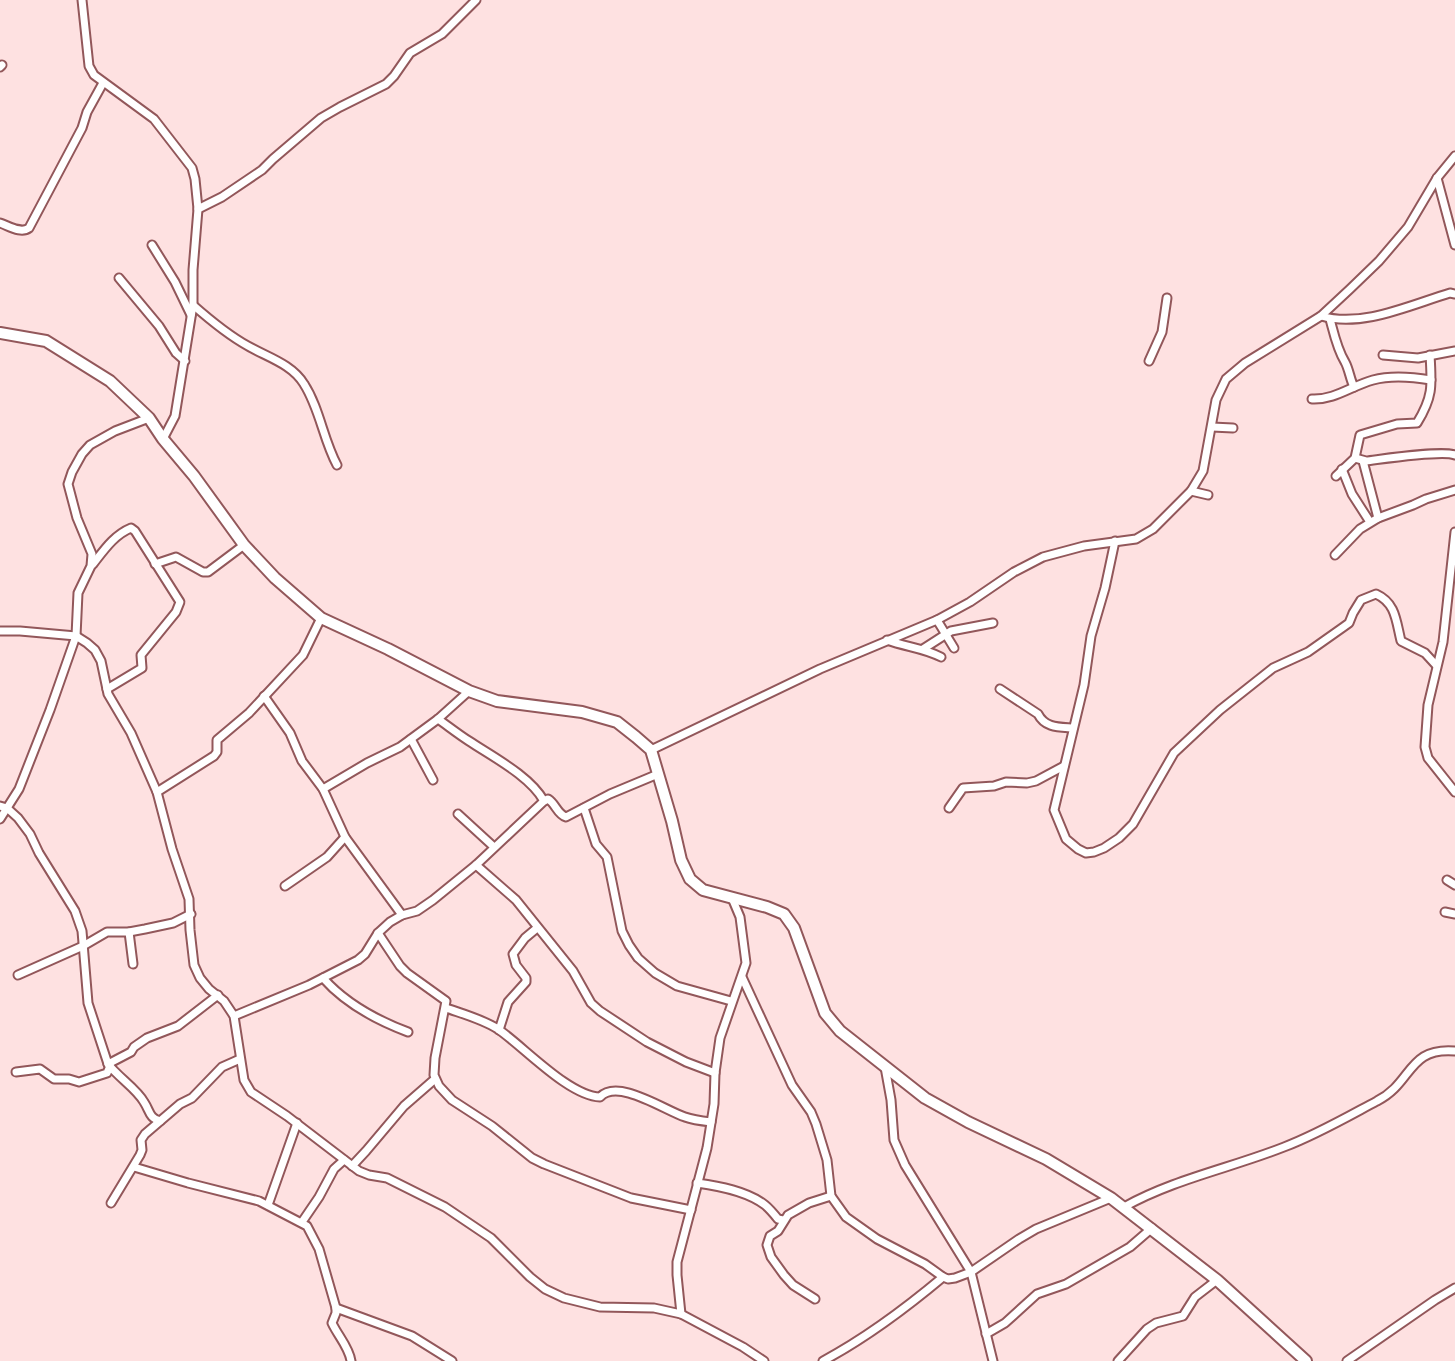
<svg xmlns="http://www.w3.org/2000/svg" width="1455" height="1361" font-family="'PT Sans',sans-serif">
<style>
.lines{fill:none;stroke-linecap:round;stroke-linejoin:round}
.street-casing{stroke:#92575a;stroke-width:11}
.secondary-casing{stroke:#92575a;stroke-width:14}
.street{stroke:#fff;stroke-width:7}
.secondary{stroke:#fff;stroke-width:10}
</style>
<rect width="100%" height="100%" fill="#fee1e1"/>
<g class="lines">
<!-- street casing -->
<g class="street-casing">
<g id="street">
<path d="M82 0 89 66 94 75 154 119 192 168 195 179 198 209 193 270V305L175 416 163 439"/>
<path d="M0 67 2 65"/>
<path d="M1437 178 1455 245"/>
<path d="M198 209 222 197 262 170 273 159 321 118 340 107 386 84 394 76 410 53 442 34 476 0"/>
<path d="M0 223C9 226 21 234 29 228L82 128 87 112 103 83"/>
<path d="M152 245 175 282 191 315"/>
<path d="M119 278 159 326 176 353 185 361"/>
<path d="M193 305C210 320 228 335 248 346 267 357 292 364 304 384 320 409 323 439 337 465"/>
<path d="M1321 316C1362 328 1410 305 1450 293L1455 294"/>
<path d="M1330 319C1334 334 1337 349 1345 362 1349 369 1350 379 1354 387"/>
<path d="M1383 355 1418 358 1455 351"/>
<path d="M1149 361 1162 332 1167 298"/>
<path d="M1312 399C1335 400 1351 386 1373 380 1391 375 1413 377 1431 380"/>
<path d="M1212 427 1233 428"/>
<path d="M1355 458 1366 461C1383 459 1442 450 1455 455"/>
<path d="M1363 461 1378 518"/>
<path d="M1342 469 1352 494 1370 522"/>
<path d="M1336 476 1355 458 1360 435 1397 424 1417 423C1433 397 1432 386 1430 355"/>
<path d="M1191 491 1208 495"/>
<path d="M1455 532 1443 642 1428 705 1425 747 1428 758 1455 792"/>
<path d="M1115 541 1105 588 1091 636 1084 685 1054 810 1066 839 1078 849 1086 853 1094 852 1104 848 1119 838 1133 824 1174 753 1220 710 1273 668 1308 652 1342 628 1349 623 1353 613 1361 600 1376 594C1396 603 1396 621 1401 641L1425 653 1436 665"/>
<path d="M1335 555 1360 529 1378 518 1413 505 1426 499 1455 490"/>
<path d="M93 564C104 550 114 535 131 528L135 531 180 602 176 612 141 655 142 668 107 689"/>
<path d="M155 564 176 557 203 572H208L244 545"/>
<path d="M937 620 954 648"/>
<path d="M0 631H20L76 636 87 643 95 650 101 661 108 694 131 733 157 792 172 849 189 899 190 930 194 965 200 978 209 989 224 1001 234 1016 244 1080 251 1092 287 1116 359 1171 369 1175 387 1178 445 1207 491 1238 530 1277 545 1289 564 1298 600 1307 654 1308 681 1314 743 1347 764 1361"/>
<path d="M887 640C906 647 924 648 941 657"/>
<path d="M923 649 951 631 993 623"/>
<path d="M1000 689 1038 714C1045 728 1059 727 1073 728"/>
<path d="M264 696 290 733 302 761 323 789 345 837 402 915"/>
<path d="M438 719C448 726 458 734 469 741 493 757 530 776 544 801"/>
<path d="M411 739 433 780"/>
<path d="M651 750 820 669 937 620 970 602 1014 572 1043 557 1084 546 1136 539 1153 529 1191 491 1203 471 1216 400 1226 379 1245 363 1321 316 1350 289 1379 261 1408 227 1437 178 1455 156"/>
<path d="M323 789 367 763 400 747 438 719 469 691"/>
<path d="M157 792 214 756 217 752V740L249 713 303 655 321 618"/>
<path d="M0 806 7 808 18 818 30 834 39 853 75 911 82 931 88 1003 108 1064C118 1077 137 1089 144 1102 150 1111 149 1118 160 1121"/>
<path d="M584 808 596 844 607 857 622 931 629 945 638 958 655 973 677 986 731 1001"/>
<path d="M949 808 963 788 994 786 1006 782 1027 783 1036 781 1064 766"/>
<path d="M458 814 494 847"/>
<path d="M0 819 19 789 50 710 76 636 78 593 91 566 92 554 77 518 68 484 72 472 82 454 90 445 115 431 149 418"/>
<path d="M476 865 516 900 573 971 591 1003 600 1011 647 1042 686 1062 715 1073"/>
<path d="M1447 880 1455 885"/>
<path d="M285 886 327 857 345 837"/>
<path d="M1445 912 1455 914"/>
<path d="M129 932 133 964"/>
<path d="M378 933 400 966 407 973 446 1001 435 1058 434 1075 439 1086 452 1100 492 1126 532 1158 544 1164 631 1198 691 1210"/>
<path d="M18 975 83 946 107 932H129L145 929 173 923 191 914"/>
<path d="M742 977 792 1085 811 1112 816 1124 827 1160 831 1196 846 1217 877 1239 925 1264 943 1277 948 1279 955 1278 971 1272 1019 1239 1036 1229 1111 1198"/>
<path d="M323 978C346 1004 376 1020 408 1032"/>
<path d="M446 1008C463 1014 482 1019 498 1029 524 1047 569 1096 600 1097 618 1078 664 1110 685 1117 693 1120 702 1121 711 1122"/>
<path d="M234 1016 309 985 358 960 365 954 378 933 390 922 402 915 417 911 433 900 476 865 544 801 548 799C556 804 557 814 566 817L610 794 658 774"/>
<path d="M499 1030 508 1002 526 982V978L516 965 513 954 525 938 537 928"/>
<path d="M108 1064 131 1052 134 1047 147 1038 178 1026 218 995"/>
<path d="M885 1067 891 1100 894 1140 905 1165 971 1272 993 1361"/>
<path d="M16 1072 40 1069 54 1079H69L79 1082 107 1073 110 1066"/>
<path d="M352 1166 366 1151 404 1106 435 1079"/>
<path d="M134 1167 188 1183 259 1201 307 1226 319 1249 336 1308V1313L332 1323C338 1336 349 1347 351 1361"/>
<path d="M697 1183C719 1186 747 1191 765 1205 770 1209 774 1214 778 1219L783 1220"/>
<path d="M111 1203 140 1155 142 1150 141 1140 145 1134 180 1104 192 1098 222 1067 240 1059"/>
<path d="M268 1205 297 1123"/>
<path d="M1124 1207C1174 1179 1231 1168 1284 1147 1316 1135 1347 1117 1377 1101 1413 1083 1407 1047 1455 1051"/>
<path d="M302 1222 319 1197 334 1169 344 1160"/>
<path d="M815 1299 793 1285 784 1275 771 1257 767 1245 770 1236 778 1231 788 1215 809 1203 831 1196"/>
<path d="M336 1308 412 1336 452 1361"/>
<path d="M681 1314 677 1275V1262L707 1148 714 1104 715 1073 720 1038 746 963 740 917 732 898"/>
<path d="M986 1334 1005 1323 1037 1294 1066 1284 1130 1247 1152 1228"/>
<path d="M823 1361C866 1338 906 1308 943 1277"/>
<path d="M1118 1361 1147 1329 1156 1323 1183 1316 1195 1297 1217 1280"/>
<path d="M1347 1361 1435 1300 1455 1288"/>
</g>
</g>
<!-- secondary casing -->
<g class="secondary-casing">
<path id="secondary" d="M0 333 46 341 110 381 149 418 163 439 194 476 244 545 275 578 321 618 388 649 469 691 497 701 582 712 617 722 636 737 651 750 672 821 681 860 690 879 703 890 767 907 784 914 794 928 825 1013 840 1031 925 1098 968 1122 1046 1159 1111 1198 1217 1280 1306 1361"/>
</g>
<!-- street -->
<use href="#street" class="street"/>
<!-- secondary -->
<use href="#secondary" class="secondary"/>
</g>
</svg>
